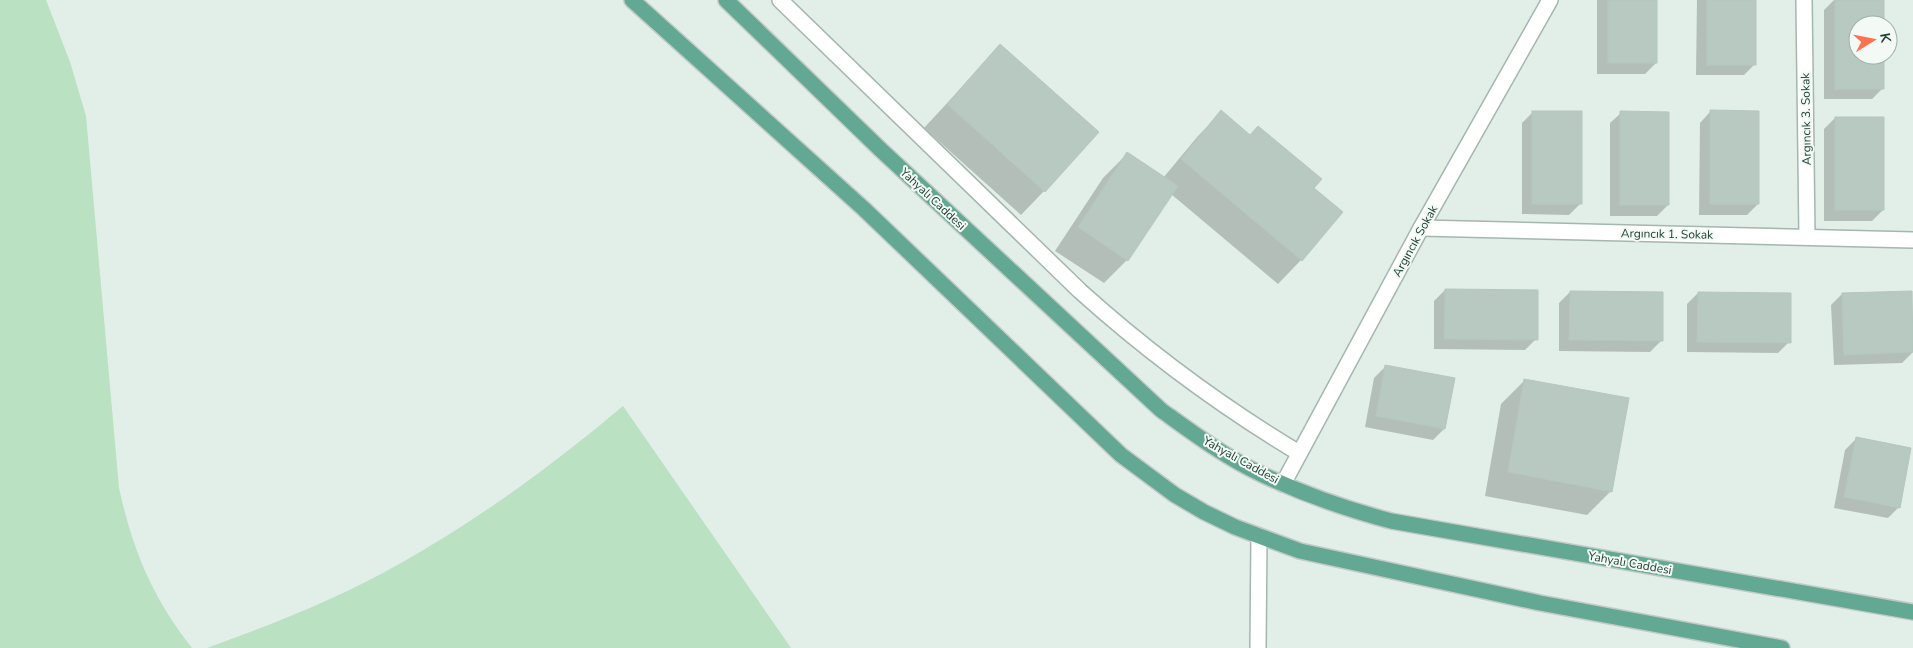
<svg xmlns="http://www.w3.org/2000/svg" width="1913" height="648" font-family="'Nunito Sans',sans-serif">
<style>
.green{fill:#b9e1c2}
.shadow{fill:#0003}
.building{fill:#b7c9c1;stroke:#b4c8bf}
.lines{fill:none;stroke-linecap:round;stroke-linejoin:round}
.minor-casing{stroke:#a4b7af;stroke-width:18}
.major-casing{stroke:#c1cac7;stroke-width:18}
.minor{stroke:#fff;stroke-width:15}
.major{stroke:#62a893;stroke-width:15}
.labels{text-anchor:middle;stroke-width:4;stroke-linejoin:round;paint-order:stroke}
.street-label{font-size:12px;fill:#204137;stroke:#f3faf6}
</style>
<rect width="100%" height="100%" fill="#e2eee8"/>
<!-- green -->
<g class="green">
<path d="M0 0H46L70 62 86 116 119 488C133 551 152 597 192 648H0Z"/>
<path d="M623 406 791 648H207C273 624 340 598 401 563 482 517 553 465 623 406Z"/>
</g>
<!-- shadow -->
<g class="shadow">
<path d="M1597 0H1656V63L1645 74H1597Z"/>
<path d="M1697 0H1755V64L1744 75H1696Z"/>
<path d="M1834 0H1883V25H1858V55H1883V88L1872 99H1824V10Z"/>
<path d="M1001 45 1044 191 1021 215 924 128Z"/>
<path d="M1222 112 1301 260 1278 284 1171 194 1127 260 1104 283 1055 251 1103 178 1127 154 1163 178 1198 136Z"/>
<path d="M1533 112 1580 204 1569 215 1522 214V123Z"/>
<path d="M1710 112 1758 204 1747 215H1699L1700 123Z"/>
<path d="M1621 113 1668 205 1657 216H1610V123Z"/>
<path d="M1835 118 1883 210 1872 221H1824V129Z"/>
<path d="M1445 290 1536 339 1525 350 1434 349V301Z"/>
<path d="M1570 292 1661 341 1650 352 1559 351V303Z"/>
<path d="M1911 292 1913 352 1902 363 1834 365 1831 305 1842 294Z"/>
<path d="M1698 293 1789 342 1778 353 1687 352V304Z"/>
<path d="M1385 367 1444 429 1433 440 1365 427 1374 378Z"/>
<path d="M1525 380 1611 491 1587 515 1485 496 1501 404Z"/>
<path d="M1856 439 1899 507 1888 518 1834 508 1845 450Z"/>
</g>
<!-- building -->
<g class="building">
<rect x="1608" y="0" width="49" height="63"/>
<rect x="1707" y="0" width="49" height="65"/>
<path d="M1835 0H1884V25H1858V55H1884V89H1835Z"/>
<path d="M1000 44 1099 132 1045 192 947 104Z"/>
<path d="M1221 110 1250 135 1258 126 1322 179 1314 188 1343 212 1302 261 1181 159Z"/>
<path d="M1710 110 1759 111V204H1710Z"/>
<rect x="1532" y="111" width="50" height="93"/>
<path d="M1620 111 1669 112V205H1620Z"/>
<rect x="1835" y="117" width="49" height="93"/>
<path d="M1127 152 1178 186 1128 261 1078 227Z"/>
<path d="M1445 289 1538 290V340L1444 339Z"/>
<path d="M1570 291 1663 292V341L1569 340Z"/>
<path d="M1912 291 1913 352 1844 355 1842 293Z"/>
<path d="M1698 292 1791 293V343L1697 342Z"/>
<path d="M1385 365 1455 378 1445 429 1376 416Z"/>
<path d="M1524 379 1629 398 1612 492 1508 472Z"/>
<path d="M1856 437 1911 448 1900 508 1844 497Z"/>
</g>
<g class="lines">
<!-- minor casing -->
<g class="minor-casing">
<g id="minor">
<path d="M780 0 1080 291C1150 354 1219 405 1299 453"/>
<path d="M1804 0 1807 237"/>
<path d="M1421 228 1913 240"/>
<path d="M1283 484 1421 228 1550 0"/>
<path d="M1258 648 1259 536"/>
</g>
</g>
<!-- major casing -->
<g class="major-casing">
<g id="major">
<path d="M632 0 864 209 1121 455 1175 495 1204 512 1235 527 1300 551 1540 603 1782 648"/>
<path d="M726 0 881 150 1161 410C1193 433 1225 457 1261 474 1303 494 1346 509 1391 521L1913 612"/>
</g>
</g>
<!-- minor -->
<use href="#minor" class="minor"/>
<!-- major -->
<use href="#major" class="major"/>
</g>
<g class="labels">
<!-- street labels -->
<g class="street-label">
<text transform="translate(1806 119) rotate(-91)" y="4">Argıncık 3. Sokak</text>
<text transform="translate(933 199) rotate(43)" y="4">Yahyalı Caddesi</text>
<text transform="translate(1667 234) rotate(1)" y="4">Argıncık 1. Sokak</text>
<text transform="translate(1415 241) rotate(-61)" y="4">Argıncık Sokak</text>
<text transform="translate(1241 460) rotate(29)" y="4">Yahyalı Caddesi</text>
<text transform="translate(1630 563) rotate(10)" y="4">Yahyalı Caddesi</text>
</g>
</g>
<!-- north arrow -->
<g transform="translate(1873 40) rotate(80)"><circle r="24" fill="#f3faf6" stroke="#9fb0aa"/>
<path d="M0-4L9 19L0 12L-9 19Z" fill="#ff724f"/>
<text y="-8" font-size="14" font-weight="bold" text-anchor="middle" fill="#204137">K</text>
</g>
</svg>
